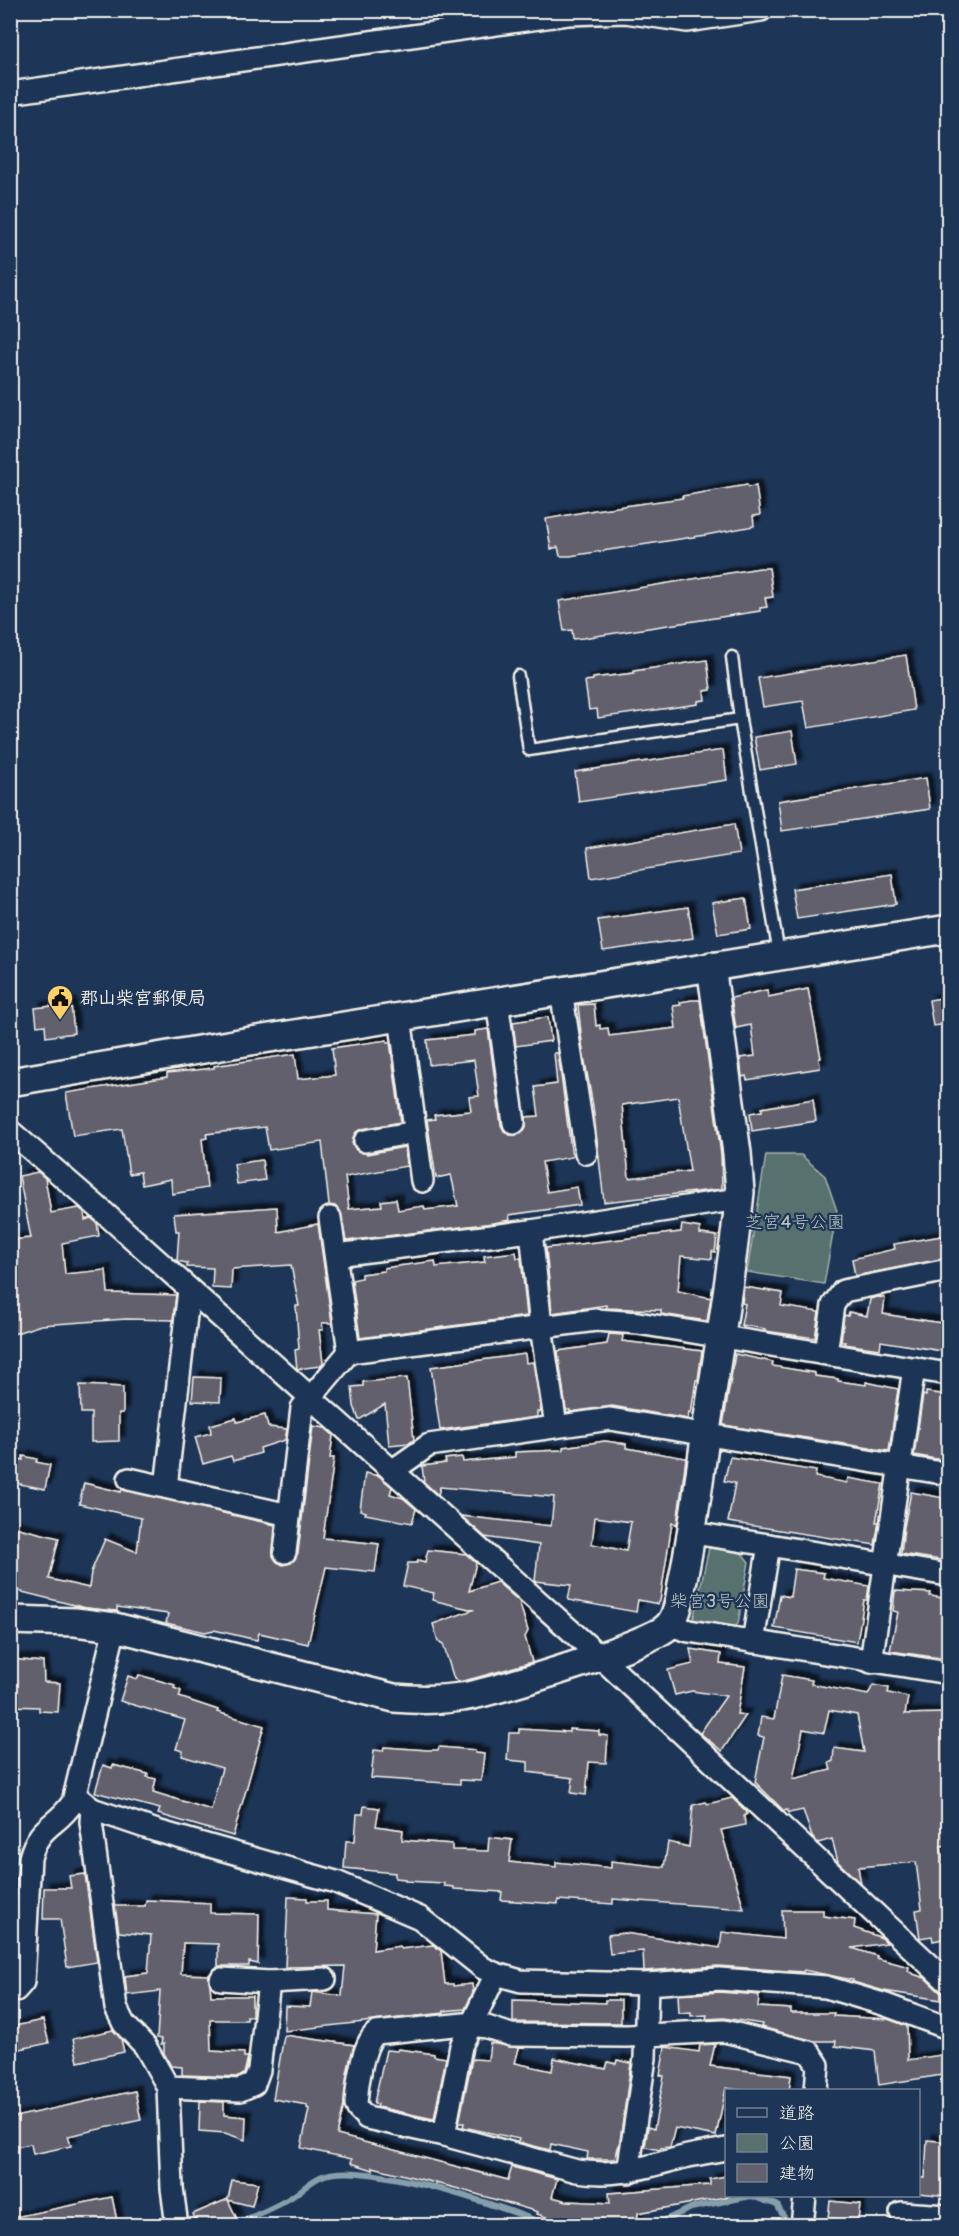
<svg xmlns="http://www.w3.org/2000/svg" width="959" height="2236" font-family="Pangolin,'Klee One',sans-serif">
<style>
.green{fill:#57716e;stroke:#a6b1ab;stroke-width:1.5}
.lines{fill:none;stroke-linecap:round;stroke-linejoin:round}
.stream{stroke:#869fab;stroke-width:6}
.building{fill:#63606e;stroke:#f4f1e8;stroke-width:1.5;fill-rule:evenodd;filter:url(#shadow)}
.service-casing{stroke:#f4f1e8;stroke-width:15}
.minor-casing{stroke:#f4f1e8;stroke-width:26}
.tertiary-casing{stroke:#f4f1e8;stroke-width:32}
.service{stroke:#1d3557;stroke-width:10}
.minor{stroke:#1d3557;stroke-width:21}
.tertiary{stroke:#1d3557;stroke-width:27}
.labels{text-anchor:middle;stroke-width:4.5;stroke-linejoin:round;paint-order:stroke}
.poi-label{font-size:18px;font-weight:bold;fill:#f4f1e8;stroke:#1d3557;text-anchor:start}
.park-label{font-size:18px;fill:#bdc4bd;stroke:#1d3557}
</style>
<defs>
<filter id="shadow"><feDropShadow dx="5.5" dy="-5.5" stdDeviation="1.5" flood-color="#0009"/></filter>
</defs>
<rect width="100%" height="100%" fill="#1d3557"/>
<filter id="ink" filterUnits="userSpaceOnUse"><feTurbulence type="fractalNoise" baseFrequency=".0167" numOctaves="2"/><feDisplacementMap in="SourceGraphic" scale="12" xChannelSelector="R" yChannelSelector="G"/><feConvolveMatrix kernelMatrix="1 2 1 2 8 2 1 2 1" color-interpolation-filters="sRGB"/></filter>
<g filter="url(#ink)">
<!-- green -->
<g class="green">
<path d="M766 1155H801L825 1176 837 1211 824 1284 747 1272Z"/>
<path d="M709 1548 740 1551 749 1562 738 1624 735 1627 693 1620Z"/>
</g>
<g class="lines">
<!-- stream -->
<g class="stream">
<path d="M231 2226C251 2217 272 2209 290 2198 300 2192 309 2182 320 2177 360 2158 506 2207 548 2226"/>
<path d="M652 2226 691 2208 751 2196 777 2205 789 2226"/>
</g>
</g>
<!-- building -->
<g class="building">
<path d="M747 485 748 487 756 486 760 515 753 516 754 526 706 535 570 556H560L558 547 551 549 546 519 595 510 683 498 682 496Z"/>
<path d="M760 568H769L773 597 765 598 767 607 760 608V611L583 638 573 639 572 630 564 631 559 601Z"/>
<path d="M906 655 914 710 808 728 803 701 763 707 758 678Z"/>
<path d="M707 660 711 690 704 691 705 700 698 701V704L598 718 597 709 589 710 585 681 593 680V678L634 673V671Z"/>
<path d="M792 731 797 764 760 770 754 737Z"/>
<path d="M723 750 727 780 579 802 575 772Z"/>
<path d="M926 778 930 809 782 831 778 801Z"/>
<path d="M734 824 739 854 591 878 587 848Z"/>
<path d="M892 874 896 904 797 919 792 889Z"/>
<path d="M746 898 751 929 718 934 712 903Z"/>
<path d="M688 907 693 938 603 951 598 920Z"/>
<path d="M808 989 821 1058H819L820 1068 747 1080 746 1076 742 1077 740 1058 755 1056 751 1025 736 1028 731 998 767 990 768 997Z"/>
<path d="M948 997V1024L933 1026 929 1000Z"/>
<path d="M692 1000H700L721 1155 722 1189 604 1202 593 1106 583 1051 578 1005 594 1004 596 1026 600 1025V1029L608 1028 609 1036 676 1028 673 1006 681 1005 680 1002ZM678 1097 690 1171 629 1178 622 1105Z"/>
<path d="M71 1004 74 1033 46 1037 45 1025 37 1026 35 1008Z"/>
<path d="M548 1017 551 1041 516 1046 513 1022Z"/>
<path d="M488 1029 501 1125 504 1131 510 1135H516L522 1133 526 1127V1117L539 1116 535 1087 557 1084 554 1053H558L572 1157 542 1162 547 1192 577 1187 580 1205 509 1215 510 1220 493 1223 346 1241 340 1211 335 1206 329 1205 322 1142 269 1150 265 1127 206 1134 207 1138 202 1139 207 1188 172 1194 171 1179 142 1185 140 1172 129 1174 122 1129 73 1136 66 1093 167 1077V1073L214 1068V1066L295 1054 298 1079 335 1075 332 1048 387 1040V1042H390L401 1122 362 1129 356 1132 352 1143 356 1150 367 1154 405 1147 407 1166 345 1177 349 1209 382 1206 381 1201 396 1199 398 1210 424 1206 425 1210 458 1206 451 1175 436 1178 427 1120 435 1119 434 1115 471 1111 469 1097 479 1096 474 1060 429 1065 427 1040 475 1035V1031Z"/>
<path d="M813 1099 816 1121 752 1131 750 1113 762 1111V1108Z"/>
<path d="M262 1160 265 1180 237 1184 234 1164Z"/>
<path d="M38 1172 45 1178 51 1213 79 1208 84 1212 85 1220 91 1218 97 1223 99 1236 62 1243 65 1274 106 1270 108 1293 176 1295 173 1320 126 1319 41 1325 10 1335V1240L31 1238 19 1176Z"/>
<path d="M277 1207 278 1232 318 1224 332 1323H322L323 1330H319L323 1363 320 1366 297 1369 295 1350 299 1349 296 1306H299L291 1265 232 1269 231 1289 212 1288 213 1268 187 1267V1263L177 1261 179 1231H176L174 1214Z"/>
<path d="M682 1225 700 1228V1234L717 1236 715 1252 712 1251V1259L681 1256 678 1291 711 1298 707 1321 661 1314V1310L606 1308V1305L552 1313 546 1248 681 1232Z"/>
<path d="M948 1235V1258L855 1276 852 1259 895 1249 894 1244Z"/>
<path d="M516 1252 517 1258H521L527 1316 360 1338 352 1280 361 1278V1274L384 1271V1268L435 1261 436 1267 485 1262 484 1256Z"/>
<path d="M744 1287 783 1293 781 1306 819 1312 815 1338 765 1331V1329L741 1325 745 1304 742 1303Z"/>
<path d="M878 1297 885 1298 883 1314 948 1324V1352L881 1341 880 1349 844 1344 845 1342H841L844 1315 848 1316 849 1312 867 1316 870 1299Z"/>
<path d="M609 1334 623 1335 622 1341 702 1351 698 1380H696L691 1413 689 1412 688 1419 612 1406 570 1412V1410H566L558 1351 607 1344Z"/>
<path d="M525 1354 526 1363 533 1362 541 1412H537V1417L440 1430 431 1367Z"/>
<path d="M735 1354 773 1362 772 1366 815 1373V1376L838 1379V1381L866 1385V1382L898 1389 889 1451 723 1425Z"/>
<path d="M194 1377 221 1378 220 1402 192 1401Z"/>
<path d="M407 1378 414 1440 409 1443 389 1445 385 1404 359 1420 354 1406 352 1387 363 1386V1382Z"/>
<path d="M80 1385 123 1387V1413H119V1441L91 1442V1413H81Z"/>
<path d="M926 1392 948 1395V1461L914 1455 923 1395 926 1396Z"/>
<path d="M265 1415 268 1427 287 1429 285 1440 260 1448 261 1453 233 1461 231 1456 203 1464 195 1437 211 1433 210 1425 236 1418 237 1422Z"/>
<path d="M313 1426 325 1428 333 1435 330 1458H334L323 1538 379 1544 375 1572 326 1567 308 1644 259 1633 257 1640 214 1630 205 1632 166 1623 168 1614 117 1607V1611L86 1608 10 1589V1526L59 1538 49 1579 89 1588 91 1572 105 1539 137 1552 141 1518 79 1504 84 1483 121 1492 122 1489 275 1525 273 1556 277 1562 283 1565 291 1563 298 1553Z"/>
<path d="M605 1441 626 1444V1448L686 1458 677 1524 672 1523 660 1601 658 1604 638 1600 636 1612 568 1600 571 1585 535 1581 539 1545 485 1537 461 1516 551 1526 554 1497 440 1487 438 1495 424 1482 422 1466 446 1463 445 1459 462 1457 463 1462 515 1457V1452L563 1450V1447ZM595 1517 631 1522 626 1551 592 1544Z"/>
<path d="M23 1456 37 1459 36 1462 50 1465 45 1489 10 1482V1457L23 1460Z"/>
<path d="M730 1457 816 1471 815 1477 847 1483 848 1478 883 1484 876 1522H879L875 1545 728 1522 735 1483 724 1481Z"/>
<path d="M365 1473 379 1476 392 1487 390 1494 403 1498 416 1509 412 1523 365 1514 366 1512 360 1510Z"/>
<path d="M911 1492 944 1498 943 1507 948 1508 943 1535 948 1536V1561L901 1554 904 1527Z"/>
<path d="M428 1550 466 1554 476 1563 469 1591 497 1582 519 1601 528 1631 525 1637 532 1662 475 1678 459 1682 454 1679 443 1644 438 1641 433 1624 473 1610 432 1600 434 1593 403 1586 408 1563H417L418 1560 425 1562Z"/>
<path d="M794 1569 824 1573 823 1578 869 1586 867 1600H864L857 1642 774 1628 780 1595 790 1597Z"/>
<path d="M895 1591 931 1593 930 1596 948 1599V1659L890 1651 898 1612 893 1611Z"/>
<path d="M690 1649 721 1654 720 1664 745 1667 737 1714 746 1715 722 1751 700 1733 726 1696 692 1691 675 1695 668 1670 693 1664Z"/>
<path d="M10 1659 43 1662 44 1682 60 1683 58 1712 39 1711V1707L10 1706Z"/>
<path d="M139 1675 175 1685 174 1688 181 1691 179 1697 218 1710 217 1712 264 1726 233 1836 158 1814 160 1809 95 1792 103 1765 112 1768 113 1765 148 1774 147 1777 156 1779 153 1792 211 1810 222 1768 182 1756 183 1751 176 1749 185 1720 120 1701 128 1676 137 1679Z"/>
<path d="M782 1675 812 1680 811 1684 868 1695 873 1685 889 1688 888 1693 908 1697 905 1714 946 1713V1749H948V1845L941 1846 948 1900V1938L933 1941 932 1936 920 1938 916 1910 922 1909 916 1862 858 1867 861 1884 838 1862 832 1839 818 1843 812 1837 803 1810 789 1813 787 1810 784 1811 755 1782 764 1737 758 1736 761 1717 774 1719ZM829 1710 857 1715 864 1752 834 1748 833 1761 829 1763 831 1770 793 1779 803 1729 824 1733Z"/>
<path d="M519 1729 569 1732V1729L599 1731V1735L608 1736 606 1763 589 1762 586 1795 571 1793 573 1778 528 1772V1762L507 1760 509 1733H519Z"/>
<path d="M384 1747 427 1750H438L439 1747 475 1750V1753L484 1754 481 1781 460 1780V1784L371 1778 374 1750 383 1751Z"/>
<path d="M732 1798 746 1811 747 1814 744 1816 745 1825 721 1830 744 1909 613 1899V1904L558 1900V1904L501 1900 502 1892 454 1889V1887L444 1886V1883L405 1881V1879L395 1878V1873L344 1868 346 1841H355L357 1814H363L364 1806 379 1808 376 1826 403 1830 402 1840 452 1844V1850L488 1851 489 1837 512 1840 509 1862 556 1867V1862L611 1868V1861L664 1867 668 1842 689 1847 693 1805 706 1802 708 1804Z"/>
<path d="M85 1874 97 1962 67 1967 60 1919H43L44 1888H71L69 1876Z"/>
<path d="M288 1897 307 1898V1901H327V1910L376 1914 373 1950 400 1946 401 1949 433 1945 441 1951 445 1984H453V1986L472 1984 473 1992 465 2009 444 2011V2013L284 2031 285 2006 310 2007 312 1992 342 1996 345 1966 285 1967Z"/>
<path d="M146 1900 210 1903V1913L259 1914 258 1964 249 1962V1966H218V1944L183 1943 181 1974 209 1975 211 1996H252V2016H247V2020H210L211 2051 244 2053V2057H248L244 2074 239 2077 182 2075V2067L171 2066 164 2053V2044H161L162 2039 157 2038 160 1991 127 1995 125 1976 148 1973 151 1935 119 1932 115 1906H145Z"/>
<path d="M782 1910H823V1916L855 1920 854 1928 882 1938 887 1943 852 1948 877 1956 876 1958 909 1967 908 1971 913 1974 925 1978 940 1992 948 1994V2001L884 1991 853 1982V1980L804 1970 803 1972 718 1966 644 1971 643 1951 610 1954 608 1935 625 1933 720 1948 722 1932 783 1939Z"/>
<path d="M719 1992 759 1995 758 2007 791 2009V2013H834L833 2016 888 2019 907 2026 908 2060 948 2054V2074L879 2085 875 2051 835 2046 836 2041H814L761 2027 762 2024 724 2018 706 2019 707 2015 691 2016V2012L679 2013 678 1995Z"/>
<path d="M513 2000 605 2003V2000H621V2023L513 2022Z"/>
<path d="M43 2020 49 2043 10 2051V2027Z"/>
<path d="M113 2030 121 2039 124 2052 78 2062 73 2039Z"/>
<path d="M284 2035 354 2045 347 2074 344 2105 337 2135 508 2180 512 2167 557 2179 552 2197 567 2201 610 2203 609 2193 710 2185V2179L726 2176V2196H731L638 2213 637 2226H575L537 2214 538 2212 459 2189 373 2167V2170L351 2163 352 2159 301 2148 309 2109 307 2108V2105L273 2099Z"/>
<path d="M490 2043 519 2048 515 2063 552 2071 554 2058 606 2069 608 2062 616 2064 617 2060 631 2063 620 2141 615 2159H587L588 2152 551 2144 550 2150 518 2142 519 2139 463 2127 464 2123H459L472 2059 488 2060Z"/>
<path d="M715 2044 710 2066 791 2076 789 2091H746L726 2088 716 2136 675 2128 670 2147 661 2148 660 2150 645 2147 648 2127 654 2129 664 2076 660 2075 665 2047 699 2052 700 2045Z"/>
<path d="M398 2049 434 2054V2056L446 2058 434 2119 377 2107 378 2104 374 2103 386 2050 397 2051Z"/>
<path d="M135 2091 141 2120 68 2136 71 2146 33 2154 31 2144 10 2148V2118Z"/>
<path d="M200 2101 224 2102V2115L246 2117 245 2140 225 2133 199 2131Z"/>
<path d="M927 2140 948 2142V2196L918 2193V2178H925Z"/>
<path d="M232 2180 258 2183 252 2206 228 2200 237 2219 222 2226H198L193 2214 228 2199Z"/>
<path d="M112 2197 118 2226H10V2218Z"/>
<path d="M830 2201 860 2204 858 2221 828 2218Z"/>
</g>
<g class="lines">
<!-- service casing -->
<g class="service-casing">
<g id="service">
<path d="M732 657 740 719 779 955"/>
<path d="M518 676 529 750 740 719"/>
</g>
</g>
<!-- minor casing -->
<g class="minor-casing">
<g id="minor">
<path d="M10 93 568 14 625 12 687 21 761 10"/>
<path d="M561 990 586 1153"/>
<path d="M497 1001 514 1123"/>
<path d="M400 1017 422 1181"/>
<path d="M10 1131 100 1209 599 1656 948 1982"/>
<path d="M365 1141 416 1132"/>
<path d="M330 1218 349 1352"/>
<path d="M531 1231 541 1327 556 1426"/>
<path d="M336 1255 531 1231 725 1201 739 1203"/>
<path d="M826 1353 833 1305 843 1291 948 1270"/>
<path d="M392 1471 429 1445 610 1419 948 1474"/>
<path d="M129 1479 289 1515"/>
<path d="M166 1487 189 1290"/>
<path d="M693 1533 769 1545 753 1642"/>
<path d="M769 1545 948 1575"/>
<path d="M285 1552 302 1408 349 1352 596 1320 638 1323 948 1374"/>
<path d="M670 1625 689 1631 948 1673"/>
<path d="M871 1662 914 1368"/>
<path d="M75 1795 92 1809 91 1822 116 2008 124 2024 145 2046 168 2087 172 2188 177 2226"/>
<path d="M92 1809 157 1831 336 1882 420 1918 483 1968 496 1974 521 1981 647 1984 719 1979 826 1987 886 2005 948 2028"/>
<path d="M221 1979 269 1982 325 1979"/>
<path d="M10 1992 16 1990 23 1982 30 1858C39 1824 57 1827 73 1802L115 1627"/>
<path d="M168 2087 240 2090 254 2084 259 2070 269 1982"/>
<path d="M444 2135 461 2046 496 1974"/>
<path d="M726 2149C711 2152 695 2154 680 2158 642 2168 617 2177 577 2171L444 2135 367 2118 358 2109 356 2104C357 2086 362 2045 376 2033L464 2024 487 2027 511 2035 627 2036 724 2031 809 2052 818 2065 816 2090"/>
<path d="M628 2172 645 2058 647 1984"/>
<path d="M901 2213 948 2216"/>
<path d="M802 2226 805 2196"/>
</g>
</g>
<!-- tertiary casing -->
<g class="tertiary-casing">
<g id="tertiary">
<path d="M10 1082 251 1041 948 929"/>
<path d="M10 1620 75 1622 115 1627 394 1698C417 1700 440 1700 462 1697 491 1693 652 1644 668 1626 679 1615 680 1594 683 1579 693 1530 699 1481 706 1431 718 1351 732 1272 740 1192L737 1153 711 966"/>
</g>
</g>
<!-- service -->
<use href="#service" class="service"/>
<!-- minor -->
<use href="#minor" class="minor"/>
<!-- tertiary -->
<use href="#tertiary" class="tertiary"/>
</g>
</g>
<!-- icons -->
<defs>
<g id="civic-pin" transform="scale(1.35)"><path d="M0 17L-7.5 6A9.5 9.5 0 1 1 7.5 6Z" fill="#ffd166" stroke="#1d3557"/><path d="M-.6-6.5H3V-4.5H.6V-3L4-1V1h2V6H-6V1h2V-1L-.6-3ZM-1.2 2.5V6h2.4V2.5Z" fill="#111"/></g>
</defs>
<g fill-rule="evenodd">
<use href="#civic-pin" x="60" y="998"/>
</g>
<g class="labels">
<!-- poi labels -->
<g class="poi-label">
<text x="80" y="1004">郡山柴宮郵便局</text>
</g>
<!-- park labels -->
<g class="park-label">
<text x="795" y="1228">芝宮4号公園</text>
<text x="720" y="1607">柴宮3号公園</text>
</g>
</g>
<!-- margin -->
<rect width="959" height="2236" fill="none" stroke="#1d3557" stroke-width="36"/>
<rect x="18" y="18" width="923" height="2200" fill="none" stroke="#f4f1e8" stroke-width="2" filter="url(#ink)"/>
<!-- legend -->
<rect x="725" y="2089" width="195" height="108" fill="#1d3557" stroke="#738091" stroke-width="1.5"/>
<rect x="737" y="2108" width="30" height="9" fill="#1d3557" stroke="#738091" stroke-width="1.5"/>
<text x="779" y="2119" font-size="18" fill="#f4f1e8">道路</text>
<rect x="737" y="2134" width="30" height="18" fill="#57716e" stroke="#738091" stroke-width="1.5"/>
<text x="779" y="2149" font-size="18" fill="#f4f1e8">公園</text>
<rect x="737" y="2164" width="30" height="18" fill="#63606e" stroke="#738091" stroke-width="1.5"/>
<text x="779" y="2179" font-size="18" fill="#f4f1e8">建物</text>
</svg>
